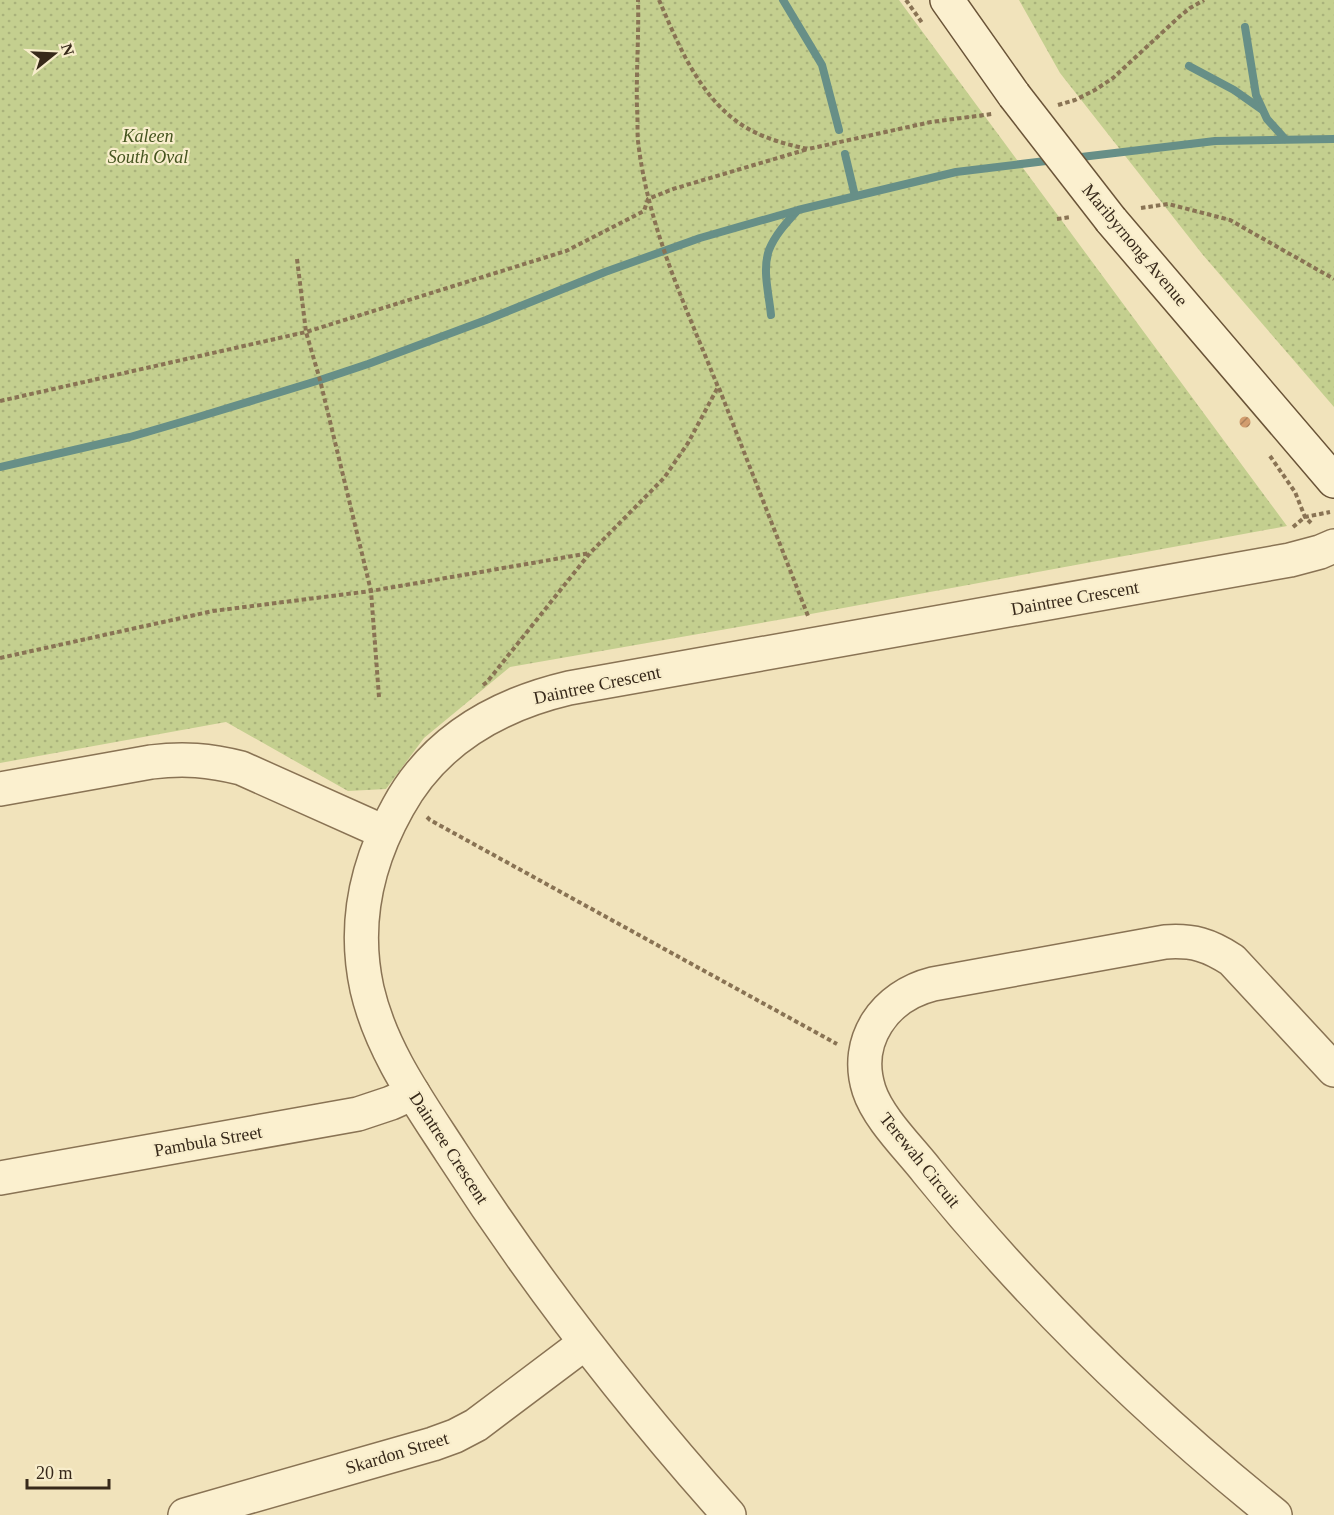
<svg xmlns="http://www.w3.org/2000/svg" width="1334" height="1515" font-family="'Times New Roman',serif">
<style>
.park{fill:url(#park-dots)}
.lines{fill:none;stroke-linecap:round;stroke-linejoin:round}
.stream{stroke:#678f87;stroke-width:8}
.building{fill:url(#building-hatch)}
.street-casing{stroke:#897354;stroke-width:36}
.secondary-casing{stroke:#6a5438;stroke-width:36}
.path{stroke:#897354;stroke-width:4;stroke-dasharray:4.5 3;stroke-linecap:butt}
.street{stroke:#fbf0cf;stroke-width:33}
.secondary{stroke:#fbf0cf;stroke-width:33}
.secondary-bridge-casing{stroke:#6a5438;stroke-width:36;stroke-linecap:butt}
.secondary-bridge{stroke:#fbf0cf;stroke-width:33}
.labels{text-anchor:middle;stroke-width:4.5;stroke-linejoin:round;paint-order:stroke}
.park-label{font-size:18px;font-style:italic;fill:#45551f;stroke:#f8edcb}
.street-label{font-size:18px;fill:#37291a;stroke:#f8edcb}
</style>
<defs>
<pattern id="park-dots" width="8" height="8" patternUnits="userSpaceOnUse" patternTransform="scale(1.5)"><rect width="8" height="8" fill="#c4cf8f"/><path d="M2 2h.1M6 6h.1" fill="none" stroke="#a9b27b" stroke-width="1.8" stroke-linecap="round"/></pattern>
<pattern id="building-hatch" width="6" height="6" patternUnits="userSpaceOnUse" patternTransform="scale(1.5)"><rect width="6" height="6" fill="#d29d6e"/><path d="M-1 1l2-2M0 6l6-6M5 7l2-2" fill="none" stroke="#ab805a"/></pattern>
</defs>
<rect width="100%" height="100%" fill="#f1e3bb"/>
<!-- park -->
<g class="park">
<path d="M0 0H899L1287 526 789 618 510 667 424 738 386 789 348 791 226 722 0 763Z"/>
<path d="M1019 0H1334V407L1203 255 1060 73Z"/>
</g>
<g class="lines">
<!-- stream -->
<g class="stream">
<path d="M783 0 822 65 839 130"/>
<path d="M1245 27 1256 95 1267 119 1285 139"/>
<path d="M1189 66 1234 90 1261 109"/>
<path d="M845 154 855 196"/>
<path d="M1073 158 1215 141 1334 139"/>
<path d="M771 315C769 294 762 270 769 250 775 235 786 223 797 211"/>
<path d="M0 467 130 437 195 418 320 380 368 364 486 320 605 272 700 238 798 210 956 172 1054 160"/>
</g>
</g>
<!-- building -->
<circle class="building" cx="1245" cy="422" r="5.5"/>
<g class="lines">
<!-- street casing -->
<g class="street-casing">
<g id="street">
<path d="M0 789 151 762C184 758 209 760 241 768L384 832"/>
<path d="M0 1178 358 1114 391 1103 413 1093"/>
<path d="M185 1515 433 1444 455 1436 476 1425 585 1343"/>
<path d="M729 1515C627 1401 534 1281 451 1152 418 1101 381 1050 367 989 353 925 366 864 398 807 434 741 497 705 569 688L1290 560 1320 552 1334 546"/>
<path d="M1275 1515C1148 1413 1030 1298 927 1171 909 1148 878 1118 869 1090 853 1040 885 996 933 984L1165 942C1193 940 1209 945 1232 960L1334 1070"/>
</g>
</g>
<!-- secondary casing -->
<g class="secondary-casing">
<g id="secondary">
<path d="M947 0 1014 95"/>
<path d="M1111 220 1334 481"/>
</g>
</g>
<!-- path -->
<g class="path">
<path d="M659 0C678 44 698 94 739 123 759 137 784 144 808 149L931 122 992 114"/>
<path d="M906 0 923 24"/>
<path d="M1058 105 1075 100 1095 90 1113 78 1179 17 1190 8 1204 0"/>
<path d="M1141 208 1168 204 1230 220 1334 279"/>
<path d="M1057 219 1071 217"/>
<path d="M297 259 306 332 320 380 371 591 379 697"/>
<path d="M719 388 808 616"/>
<path d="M0 401 306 332 566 251 644 211 648 199 673 189 808 149"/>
<path d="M1270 456 1295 492 1305 517 1311 523"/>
<path d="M1293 527 1305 517 1330 512"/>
<path d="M0 658 213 611 371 591 590 553"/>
<path d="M483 685 487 682 590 553 664 478 688 443 718 387C686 307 648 228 638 141 637 131 638 120 637 109 636 73 639 36 638 0"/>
<path d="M427 817 430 820 837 1044"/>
</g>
<!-- street -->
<use href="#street" class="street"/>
<!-- secondary -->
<use href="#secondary" class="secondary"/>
<!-- secondary-bridge casing -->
<g class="secondary-bridge-casing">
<path id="secondary-bridge" d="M1014 95 1111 220"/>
</g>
<!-- secondary-bridge -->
<use href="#secondary-bridge" class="secondary-bridge"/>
</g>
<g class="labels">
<!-- park labels -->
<g class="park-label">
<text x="148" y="142">Kaleen<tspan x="148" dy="21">South Oval</tspan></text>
</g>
<!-- street labels -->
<g class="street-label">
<text transform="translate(1135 245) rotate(50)" y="6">Maribyrnong Avenue</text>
<text transform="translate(1075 598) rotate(-10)" y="6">Daintree Crescent</text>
<text transform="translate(597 685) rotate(-12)" y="6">Daintree Crescent</text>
<text transform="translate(208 1141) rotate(-10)" y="6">Pambula Street</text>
<text transform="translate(449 1148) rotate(57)" y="6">Daintree Crescent</text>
<text transform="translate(920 1160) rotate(51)" y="6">Terewah Circuit</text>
<text transform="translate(397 1453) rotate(-17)" y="6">Skardon Street</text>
</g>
</g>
<!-- north arrow -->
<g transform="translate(54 54) rotate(72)" stroke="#f8edcb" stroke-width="4.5" paint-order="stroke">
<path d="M0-4.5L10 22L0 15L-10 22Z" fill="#37291a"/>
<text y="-9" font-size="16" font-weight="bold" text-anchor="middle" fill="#37291a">N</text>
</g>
<!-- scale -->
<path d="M27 1479v9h82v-9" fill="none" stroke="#37291a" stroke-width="3"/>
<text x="36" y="1479" font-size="18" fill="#37291a" stroke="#f8edcb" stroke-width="4.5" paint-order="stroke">20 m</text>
</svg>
